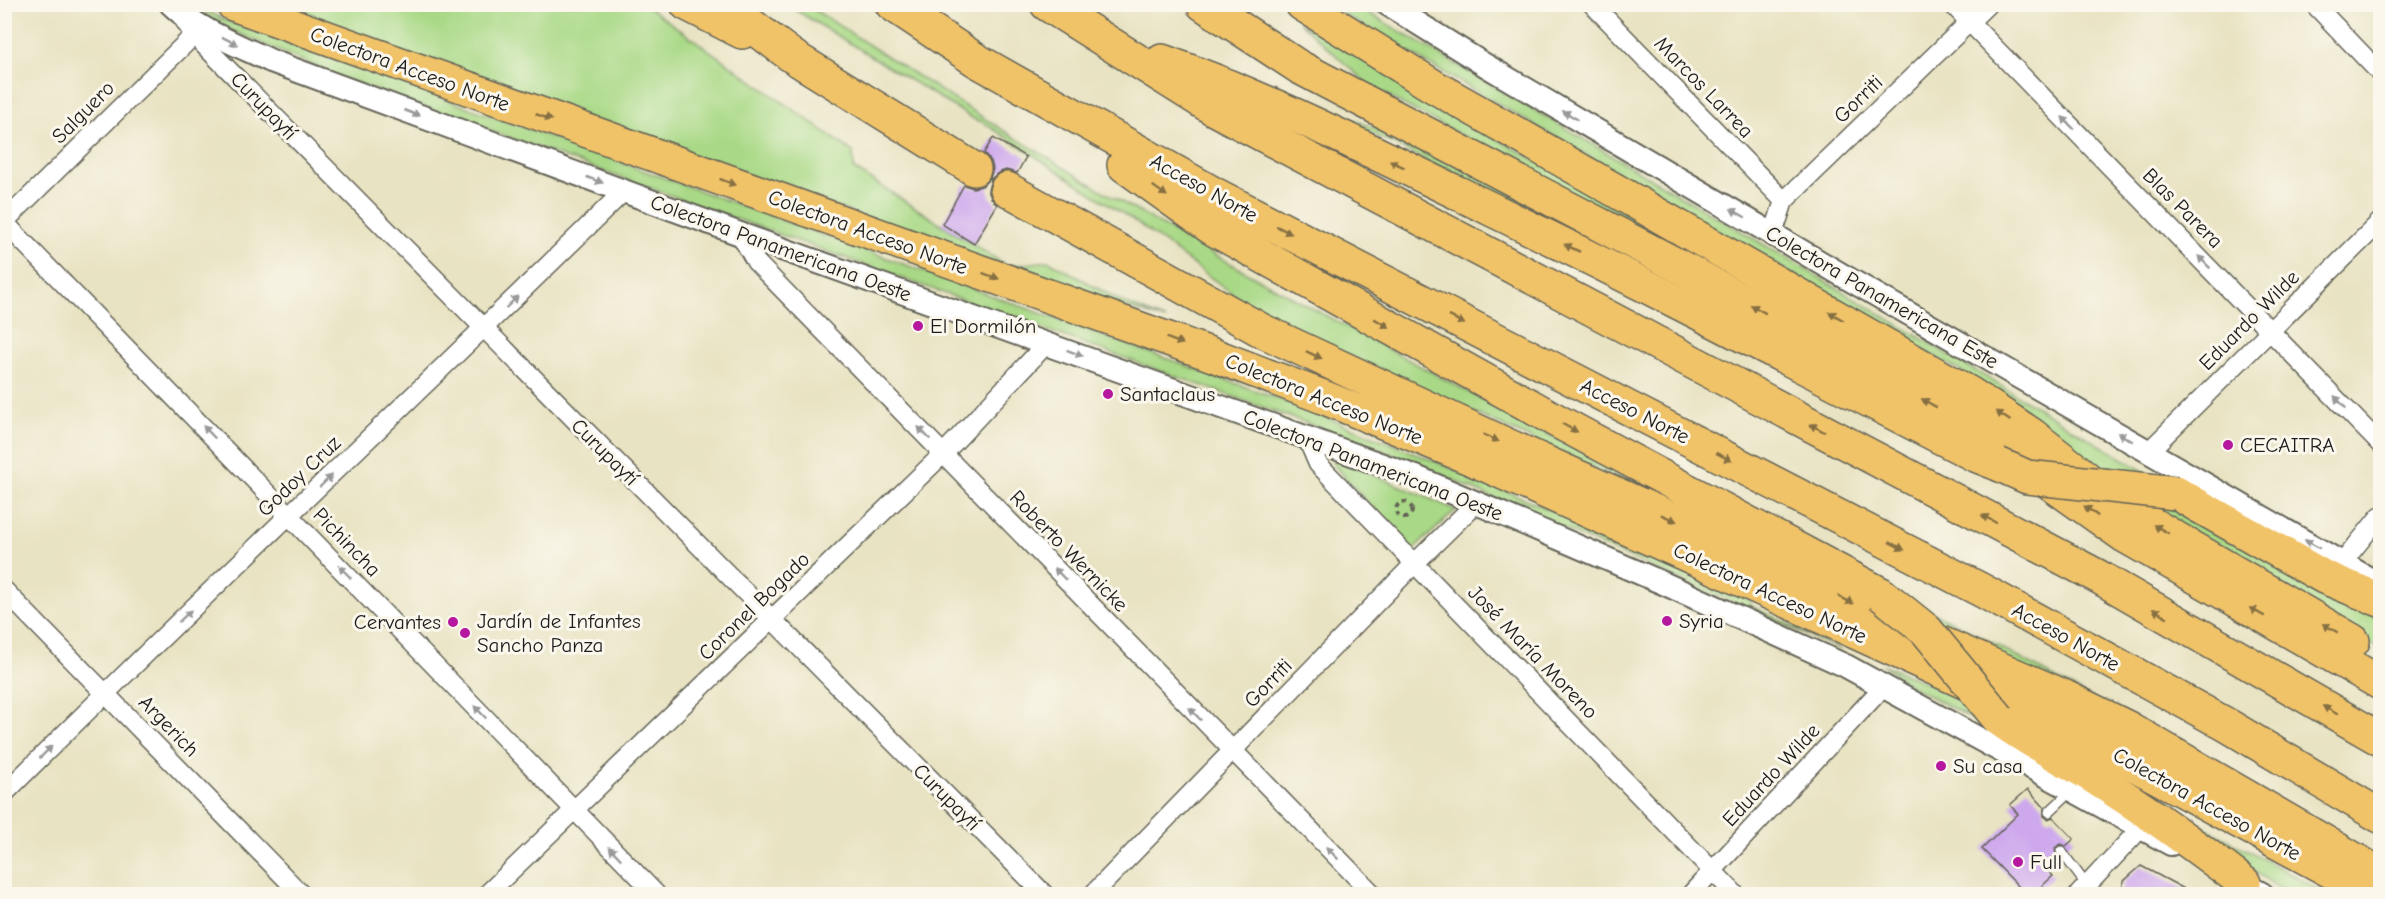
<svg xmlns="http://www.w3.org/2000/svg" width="2385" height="899" font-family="'Comic Neue',sans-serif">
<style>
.green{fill:#a9d986;stroke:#627a51;stroke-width:1.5}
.building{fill:#cea8ed}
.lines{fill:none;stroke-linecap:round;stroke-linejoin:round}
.service-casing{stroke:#636256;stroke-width:12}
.minor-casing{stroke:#636256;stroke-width:21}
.tertiary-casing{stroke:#636256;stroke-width:26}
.motorway-casing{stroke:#636256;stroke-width:36}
.path{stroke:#636256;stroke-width:4;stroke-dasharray:4.5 4.5;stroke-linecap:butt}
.service{stroke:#fff;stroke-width:9}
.minor{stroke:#fff;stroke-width:18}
.tertiary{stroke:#fff;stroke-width:22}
.motorway{stroke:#f1c369;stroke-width:33}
.motorway-bridge-casing{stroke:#636256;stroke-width:36;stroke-linecap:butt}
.motorway-bridge{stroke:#f1c369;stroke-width:33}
.oneway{fill:#999}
.oneway2{fill:#867042}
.poi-dot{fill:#b5179e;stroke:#fbf7ec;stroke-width:2}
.labels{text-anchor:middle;stroke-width:6;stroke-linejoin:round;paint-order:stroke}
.street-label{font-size:21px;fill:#1c1c1c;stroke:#fbf7ec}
.poi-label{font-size:21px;fill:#1c1c1c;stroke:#fbf7ec;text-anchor:start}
</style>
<rect width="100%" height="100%" fill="#fbf7ec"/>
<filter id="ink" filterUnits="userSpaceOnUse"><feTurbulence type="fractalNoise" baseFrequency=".0167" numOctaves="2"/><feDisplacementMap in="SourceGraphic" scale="12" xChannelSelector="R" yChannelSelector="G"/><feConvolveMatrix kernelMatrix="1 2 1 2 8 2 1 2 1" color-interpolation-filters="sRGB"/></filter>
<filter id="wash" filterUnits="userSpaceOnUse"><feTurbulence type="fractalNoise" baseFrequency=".008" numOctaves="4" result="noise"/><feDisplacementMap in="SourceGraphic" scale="24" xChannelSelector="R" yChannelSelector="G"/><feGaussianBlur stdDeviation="1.35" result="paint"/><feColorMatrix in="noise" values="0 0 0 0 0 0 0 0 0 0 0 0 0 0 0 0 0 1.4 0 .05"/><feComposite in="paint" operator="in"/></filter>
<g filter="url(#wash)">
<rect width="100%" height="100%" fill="#e8e3c2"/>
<!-- green -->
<g class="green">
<path d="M198 5 222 19 1276 398C1436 460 1596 527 1751 600V606L1841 650 1393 454 340 77 226 28 196 7Z"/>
<path d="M264 5H645L853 152 854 169 1007 266 1049 261 1122 302 1166 320 1085 295Z"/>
<path d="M787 5H807C934 87 1062 170 1195 244 1370 341 1547 434 1724 527L1273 321 1237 297 1136 222 981 121H977Z"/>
<path d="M1327 5H1355L1761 243 2380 612V649L2137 505 2014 402Z"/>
<path d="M1299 22 1480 129 1969 408 1371 87Z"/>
<path d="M1292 94 1340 115 1415 143 1850 369Z"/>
<path d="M1334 459H1337L1456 510 1412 551 1332 463Z"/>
<path d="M1910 602 1971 631 2178 747 1946 638Z"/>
<path d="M1882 664 1973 703 1995 731 1911 686Z"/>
<path d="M2109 775 2327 894H2288Z"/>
</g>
<g id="blocks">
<!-- building -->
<g class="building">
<path d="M993 138 1026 157 1017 173 1006 170 998 173 991 179 988 190 991 198 997 205 974 244 942 224 964 185 973 188 982 186 990 178 993 169 991 161 984 153Z"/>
<path d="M2028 789 2044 807V816L2048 819 2053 817 2074 839 2066 846 2060 844 2055 848 2056 855 2044 866 2053 876 2033 894H2026L1982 849 2018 814 2010 805Z"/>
<path d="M2141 866 2194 894H2120L2124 881Z"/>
</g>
</g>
</g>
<g filter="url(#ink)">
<use href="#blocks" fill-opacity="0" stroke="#636256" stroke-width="1.5"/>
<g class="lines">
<!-- service casing -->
<g class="service-casing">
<g id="service">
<path d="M2049 812 2071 791"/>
<path d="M2061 851 2088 887"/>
</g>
</g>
<!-- minor casing -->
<g class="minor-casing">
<g id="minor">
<path d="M1592 4 1784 201"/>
<path d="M1952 4 2380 444"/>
<path d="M2314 4 2380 73"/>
<path d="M180 14 194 35 1044 894"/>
<path d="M194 35 4 222 656 894"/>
<path d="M740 234 756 262 1373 894"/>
<path d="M1773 234 1784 201 1988 4"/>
<path d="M1306 436 1318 464 1735 894"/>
<path d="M2149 451 2380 222"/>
<path d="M2343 562 2380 516"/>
<path d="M4 590 301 894"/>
<path d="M4 794C208 589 419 393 624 191"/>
<path d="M487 894 944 453 1047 343"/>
<path d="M1093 894 1415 563 1475 504"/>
<path d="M1691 894 1884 686"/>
<path d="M2079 894 2141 828"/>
</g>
</g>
<!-- tertiary casing -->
<g class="tertiary-casing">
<g id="tertiary">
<path d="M171 4C196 29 240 46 271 61L740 234 1416 477 1663 583 1846 666 2171 844"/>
<path d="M1387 4 1485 65 1847 278 2380 585"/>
<path d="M2231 877 2262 894"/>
</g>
</g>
<!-- motorway casing -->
<g class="motorway-casing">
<g id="motorway">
<path d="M233 4 1213 355 1323 397 1470 458 1696 559 2082 736 2373 894"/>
<path d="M687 4 742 32"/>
<path d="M723 4 792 56 974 169"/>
<path d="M892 4 976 60 1214 194 1983 591 2227 725 2380 816"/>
<path d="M1047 4 1214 109 2099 577 2380 739"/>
<path d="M1203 4 1299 67 1694 274 1970 426 2125 536 2380 683"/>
<path d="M1302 4 1433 86 1969 393 2032 435 2124 508 2353 641"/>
<path d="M1162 61C1265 97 1362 147 1460 194 1634 278 1804 367 1975 455L1998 464"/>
<path d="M1124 165 1212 228 1559 422 1881 594"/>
<path d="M1007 189 1261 330 1509 446 1723 542 1856 606 2065 697 2128 728 2371 869"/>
<path d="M2176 493 2324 577 2380 600"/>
<path d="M1999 719C2031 743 2068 760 2101 782 2151 813 2197 847 2244 883"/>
</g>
</g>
<!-- path -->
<circle class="path" cx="1404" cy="510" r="8"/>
<!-- service -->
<use href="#service" class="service"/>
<!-- minor -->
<use href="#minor" class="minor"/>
<!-- tertiary -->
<use href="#tertiary" class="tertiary"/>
<!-- motorway -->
<use href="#motorway" class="motorway"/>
<!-- motorway-bridge casing -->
<g class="motorway-bridge-casing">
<g id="motorway-bridge">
<path d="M1998 464 2027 477 2176 493"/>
<path d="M1881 594 1926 630 1999 719"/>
</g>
</g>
<!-- motorway-bridge -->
<use href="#motorway-bridge" class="motorway-bridge"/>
</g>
<!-- one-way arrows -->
<defs><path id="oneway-solid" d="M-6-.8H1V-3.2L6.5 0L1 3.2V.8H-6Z" transform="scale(1.5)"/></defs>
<g class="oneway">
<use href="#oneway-solid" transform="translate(230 41) rotate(27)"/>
<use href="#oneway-solid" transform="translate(412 113) rotate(20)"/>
<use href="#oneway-solid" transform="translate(1570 115) rotate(-150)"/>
<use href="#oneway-solid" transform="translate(2068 123) rotate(-135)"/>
<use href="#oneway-solid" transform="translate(595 180) rotate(20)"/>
<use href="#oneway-solid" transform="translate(1738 213) rotate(-150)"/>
<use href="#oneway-solid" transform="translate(2204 262) rotate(-135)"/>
<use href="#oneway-solid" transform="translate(512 302) rotate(-44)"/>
<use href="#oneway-solid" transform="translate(1075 353) rotate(20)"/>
<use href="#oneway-solid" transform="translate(2340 402) rotate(-134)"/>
<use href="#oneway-solid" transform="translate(209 432) rotate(-134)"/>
<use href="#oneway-solid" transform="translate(924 433) rotate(-134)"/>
<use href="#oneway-solid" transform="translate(2125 437) rotate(-150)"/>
<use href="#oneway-solid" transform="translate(326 481) rotate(-44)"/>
<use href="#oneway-solid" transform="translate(2312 544) rotate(-150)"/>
<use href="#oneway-solid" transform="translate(345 572) rotate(-134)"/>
<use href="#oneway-solid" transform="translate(1060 574) rotate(-134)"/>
<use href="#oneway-solid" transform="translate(185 616) rotate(-44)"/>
<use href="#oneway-solid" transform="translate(480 712) rotate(-134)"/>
<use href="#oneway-solid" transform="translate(1195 714) rotate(-134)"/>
<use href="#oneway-solid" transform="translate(46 752) rotate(-45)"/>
<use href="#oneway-solid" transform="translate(615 853) rotate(-134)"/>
<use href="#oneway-solid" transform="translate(1332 853) rotate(-135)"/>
</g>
<g class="oneway2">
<use href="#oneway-solid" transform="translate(544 117) rotate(20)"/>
<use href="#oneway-solid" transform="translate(1397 164) rotate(-154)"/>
<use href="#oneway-solid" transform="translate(728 182) rotate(20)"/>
<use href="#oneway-solid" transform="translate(1160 191) rotate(35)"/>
<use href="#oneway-solid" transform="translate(1284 230) rotate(27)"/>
<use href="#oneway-solid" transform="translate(1572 248) rotate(-154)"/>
<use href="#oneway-solid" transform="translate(991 276) rotate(20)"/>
<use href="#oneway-solid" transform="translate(1758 309) rotate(-151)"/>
<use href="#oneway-solid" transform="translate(1836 316) rotate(-150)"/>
<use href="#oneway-solid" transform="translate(1457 320) rotate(27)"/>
<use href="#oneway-solid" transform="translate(1382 323) rotate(29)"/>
<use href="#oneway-solid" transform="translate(1175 341) rotate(20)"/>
<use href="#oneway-solid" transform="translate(1314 355) rotate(25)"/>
<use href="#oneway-solid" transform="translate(1929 403) rotate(-151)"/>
<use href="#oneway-solid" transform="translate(2003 416) rotate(-146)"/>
<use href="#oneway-solid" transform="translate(1570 428) rotate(28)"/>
<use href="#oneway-solid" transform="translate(1817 428) rotate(-152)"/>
<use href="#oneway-solid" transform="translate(1491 438) rotate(25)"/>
<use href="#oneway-solid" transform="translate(1724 457) rotate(27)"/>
<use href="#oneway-solid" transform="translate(2091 511) rotate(-144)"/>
<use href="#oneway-solid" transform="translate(1669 518) rotate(24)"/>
<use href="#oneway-solid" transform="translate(1989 519) rotate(-152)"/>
<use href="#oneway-solid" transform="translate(2161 529) rotate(-150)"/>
<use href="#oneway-solid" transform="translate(1897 546) rotate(27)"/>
<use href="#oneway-solid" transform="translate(1846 600) rotate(26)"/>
<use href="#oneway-solid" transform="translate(2257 612) rotate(-150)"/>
<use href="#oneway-solid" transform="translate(2160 613) rotate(-150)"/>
<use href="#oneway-solid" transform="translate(2330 628) rotate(-150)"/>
<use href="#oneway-solid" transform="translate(2330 710) rotate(-150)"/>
</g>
</g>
<!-- markers -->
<g class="poi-dot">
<circle cx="918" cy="326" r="6"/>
<circle cx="1108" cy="394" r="6"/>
<circle cx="2228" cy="445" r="6"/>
<circle cx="1667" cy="621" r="6"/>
<circle cx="453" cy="622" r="6"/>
<circle cx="465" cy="633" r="6"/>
<circle cx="1941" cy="766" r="6"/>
<circle cx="2018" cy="862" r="6"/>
</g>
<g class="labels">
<!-- street labels -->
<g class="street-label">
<text transform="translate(410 69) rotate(20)" y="7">Colectora Acceso Norte</text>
<text transform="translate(1704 87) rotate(46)" y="7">Marcos Larrea</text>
<text transform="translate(1858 99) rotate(-44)" y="7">Gorriti</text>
<text transform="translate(264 106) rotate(46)" y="7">Curupaytí</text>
<text transform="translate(83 112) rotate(-45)" y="7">Salguero</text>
<text transform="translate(1204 188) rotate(29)" y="7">Acceso Norte</text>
<text transform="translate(2183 208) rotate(45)" y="7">Blas Parera</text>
<text transform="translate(868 232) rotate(20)" y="7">Colectora Acceso Norte</text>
<text transform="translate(781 248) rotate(20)" y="7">Colectora Panamericana Oeste</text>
<text transform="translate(1882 297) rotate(30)" y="7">Colectora Panamericana Este</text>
<text transform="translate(2249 320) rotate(-45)" y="7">Eduardo Wilde</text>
<text transform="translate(1324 399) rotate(22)" y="7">Colectora Acceso Norte</text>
<text transform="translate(1635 411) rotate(27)" y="7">Acceso Norte</text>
<text transform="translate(605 452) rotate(45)" y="7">Curupaytí</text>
<text transform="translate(1373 465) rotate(21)" y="7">Colectora Panamericana Oeste</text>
<text transform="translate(299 476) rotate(-44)" y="7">Godoy Cruz</text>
<text transform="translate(347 542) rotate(46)" y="7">Pichincha</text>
<text transform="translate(1069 551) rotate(46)" y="7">Roberto Wernicke</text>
<text transform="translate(1770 593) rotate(25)" y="7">Colectora Acceso Norte</text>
<text transform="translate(754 606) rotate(-44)" y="7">Coronel Bogado</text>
<text transform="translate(2066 637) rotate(29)" y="7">Acceso Norte</text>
<text transform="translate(1533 652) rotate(46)" y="7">José María Moreno</text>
<text transform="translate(1268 683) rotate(-46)" y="7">Gorriti</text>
<text transform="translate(169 726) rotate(46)" y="7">Argerich</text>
<text transform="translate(1771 775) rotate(-47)" y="7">Eduardo Wilde</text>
<text transform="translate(947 797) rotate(45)" y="7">Curupaytí</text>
<text transform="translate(2207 804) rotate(29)" y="7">Colectora Acceso Norte</text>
</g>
<!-- poi labels -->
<g class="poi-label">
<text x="930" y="333">El Dormilón</text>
<text x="1120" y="401">Santaclaus</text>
<text x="2240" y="452">CECAITRA</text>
<text x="477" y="628">Jardín de Infantes<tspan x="477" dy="24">Sancho Panza</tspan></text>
<text x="1679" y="628">Syria</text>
<text x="441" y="629" text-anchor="end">Cervantes</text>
<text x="1953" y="773">Su casa</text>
<text x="2030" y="869">Full</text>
</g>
</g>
<!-- margin -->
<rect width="2385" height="899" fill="none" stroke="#fbf7ec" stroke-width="24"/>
</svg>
